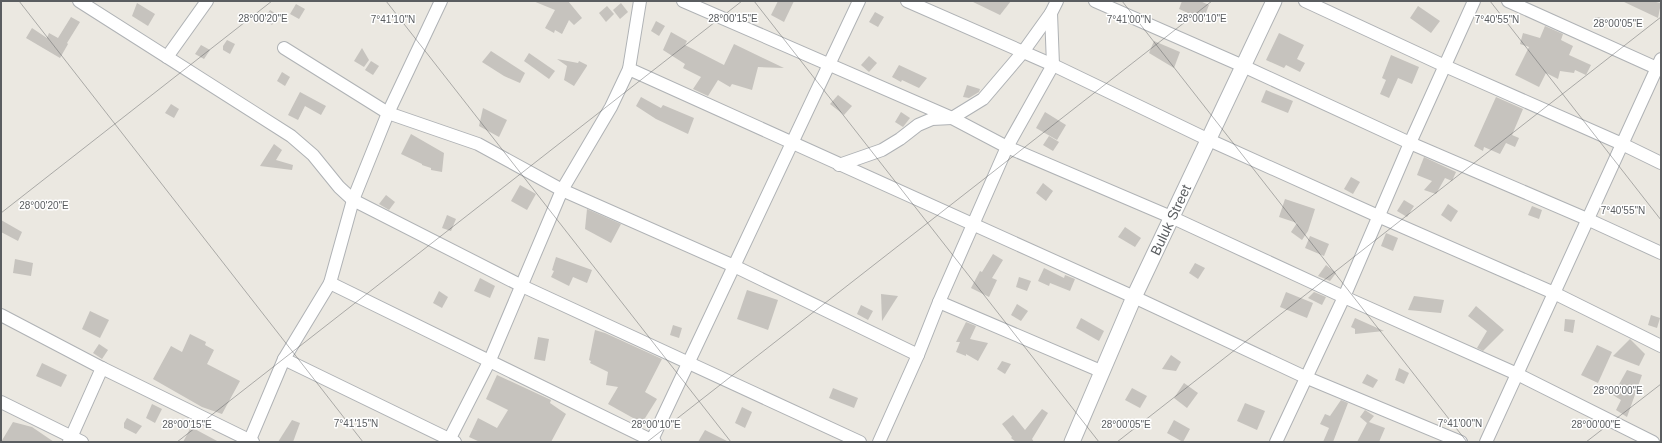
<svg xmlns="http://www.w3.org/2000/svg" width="1662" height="443" font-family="Helvetica,sans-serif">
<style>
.building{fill:#c6c3be}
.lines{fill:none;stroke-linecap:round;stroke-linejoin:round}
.minor-casing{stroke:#afb2b5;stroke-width:14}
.tertiary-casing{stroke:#afb2b5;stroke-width:17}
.minor{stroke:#fff;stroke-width:12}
.tertiary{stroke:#fff;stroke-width:15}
.ticks{fill:none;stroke:#5a5d60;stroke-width:1;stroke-opacity:0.45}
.labels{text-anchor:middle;stroke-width:3;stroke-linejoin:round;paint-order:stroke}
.street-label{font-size:14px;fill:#5a5d60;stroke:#fff}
.ticks-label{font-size:10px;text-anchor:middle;fill:#5a5d60;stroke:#fff;stroke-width:3;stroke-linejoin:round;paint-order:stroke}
</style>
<rect width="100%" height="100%" fill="#ebe8e1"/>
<!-- building -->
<g class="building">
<path d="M533 1H568L582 18 574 25 569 20 562 34 555 30 554 33 545 28 555 10Z"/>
<path d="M778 1H794L784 22 771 15Z"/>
<path d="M971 1H1011L1000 15Z"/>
<path d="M1182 1H1200L1209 5 1203 20 1179 9Z"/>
<path d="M1622 1H1651L1661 3 1658 18Z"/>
<path d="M137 3 155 14 148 26 132 16Z"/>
<path d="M621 3 628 12 620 19 613 10Z"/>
<path d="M296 4 305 9 299 19 290 14Z"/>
<path d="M607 6 614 14 606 22 599 13Z"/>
<path d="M1418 6 1440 21 1431 33 1410 18Z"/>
<path d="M270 10 278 15 272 25 264 19Z"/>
<path d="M875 12 884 17 878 27 869 22Z"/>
<path d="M71 17 80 22 67 43 68 44 60 58 26 38 32 28 47 38 49 33 58 38Z"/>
<path d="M1595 17 1605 18V28L1595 27Z"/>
<path d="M656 21 665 26 659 36 651 31Z"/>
<path d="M1545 26 1563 34 1561 40 1573 46 1569 55 1591 65 1586 75 1575 70 1574 73 1560 71 1558 79 1546 73 1539 87 1515 75 1529 47 1520 44 1523 33 1540 38Z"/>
<path d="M671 32 687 41 685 45 724 65 734 44 784 68 758 67 752 90 732 84 730 87 718 80 708 96 693 89 701 77 683 68 685 64 663 50Z"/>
<path d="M1279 33 1304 45 1297 59 1305 63 1300 72 1286 65 1284 68 1266 60Z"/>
<path d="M227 40 235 44 230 54 223 50V46Z"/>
<path d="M1154 41 1180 52 1174 68 1149 53Z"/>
<path d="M201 45 210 50 204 59 195 54Z"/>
<path d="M362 48 369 60 364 67 354 61Z"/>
<path d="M491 51 525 73 520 83 504 76 482 62Z"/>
<path d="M529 53 555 71 549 79 524 61Z"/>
<path d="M1391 55 1419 67 1412 84 1398 78 1389 98 1380 94 1386 80 1382 78Z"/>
<path d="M869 56 877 63 869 72 861 65Z"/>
<path d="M557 59 578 63 579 61 587 65V66L574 86 564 80 567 66Z"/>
<path d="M371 61 379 66 373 75 365 70Z"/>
<path d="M899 65 927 78 919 88 902 80 901 82 892 77Z"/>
<path d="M282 72 290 77 285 86 277 81Z"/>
<path d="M967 85 980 89 979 92 969 98 963 97Z"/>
<path d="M1266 90 1293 101 1288 113 1261 102Z"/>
<path d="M300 92 326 106 321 115 305 106 298 120 288 115Z"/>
<path d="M838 95 852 106 844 115 830 104Z"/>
<path d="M641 97 661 108 663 105 694 118 688 134 656 119 636 106Z"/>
<path d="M1496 97 1523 109 1512 135 1519 138 1515 147 1506 143 1500 154 1484 147 1483 151 1474 146Z"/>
<path d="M171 104 179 109 174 118 165 113Z"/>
<path d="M483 108 507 120 499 137 479 126Z"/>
<path d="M901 112 910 118 903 127 895 122Z"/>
<path d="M1045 112 1066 125 1057 140 1036 128Z"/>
<path d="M411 134 444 153 442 172 431 170V168L422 165V164L401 154Z"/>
<path d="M1049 136 1059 142 1053 151 1043 145Z"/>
<path d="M274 144 282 150 276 160 293 165 292 170 260 166Z"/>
<path d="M1424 157 1456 172 1452 181 1445 178 1436 194 1424 190 1432 181 1417 175Z"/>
<path d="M1351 177 1360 182 1353 194 1344 189Z"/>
<path d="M1043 183 1053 191 1046 201 1036 193Z"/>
<path d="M520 185 536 194 527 210 511 201Z"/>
<path d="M386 195 395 202 389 210 379 204Z"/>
<path d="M1285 199 1315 209 1308 231 1302 240 1291 232 1297 223 1279 217Z"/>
<path d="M1404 200 1414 206 1407 217 1397 211Z"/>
<path d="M1448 204 1458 211 1451 222 1441 215Z"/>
<path d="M1532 206 1542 210 1539 219 1528 215Z"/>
<path d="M587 209 621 224 611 243 585 229Z"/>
<path d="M447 215 456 219 451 231 442 228Z"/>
<path d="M1 220 22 232 18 241 1 232Z"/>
<path d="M1125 227 1141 238 1135 247 1118 237Z"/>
<path d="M1386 233 1398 238 1393 251 1381 246Z"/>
<path d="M1310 236 1329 244 1324 256 1305 248Z"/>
<path d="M993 254 1003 260 992 278 997 280 989 297 971 288 980 271 982 272Z"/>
<path d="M556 257 592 270 587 283 573 277 569 286 551 277 554 271 552 270Z"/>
<path d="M15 259 33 263 31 276 13 273Z"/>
<path d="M1195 263 1205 268 1198 279 1189 273Z"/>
<path d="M1326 265 1336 273 1330 281 1318 276Z"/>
<path d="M1044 268 1064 278 1065 275 1075 279 1070 291 1050 283 1049 286 1038 281Z"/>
<path d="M1019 277 1031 281 1027 291 1016 287Z"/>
<path d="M480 278 495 286 490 298 474 291Z"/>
<path d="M747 290 778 300 768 330 737 319Z"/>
<path d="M439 291 448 297 442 308 433 303Z"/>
<path d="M1286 292 1313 303 1307 318 1280 307Z"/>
<path d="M1314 292 1326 297 1322 305 1308 298Z"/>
<path d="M881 294 898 296 882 321Z"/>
<path d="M1414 296 1444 300 1441 313 1408 310Z"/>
<path d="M1017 304 1028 311 1021 321 1011 315Z"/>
<path d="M861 305 873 311 868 320 857 314Z"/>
<path d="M1476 306 1504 330 1483 351 1477 348 1487 331 1468 316Z"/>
<path d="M90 311 109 320 100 338 82 329Z"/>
<path d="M1651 315 1660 318 1657 328 1648 325Z"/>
<path d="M1081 318 1104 331 1099 341 1076 328Z"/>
<path d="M1355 318 1384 331 1355 334V329L1351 327Z"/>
<path d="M1565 319 1575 320 1573 333 1564 331Z"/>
<path d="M966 322 976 326 970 339 988 343 978 361 966 354V356L956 352 960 342H956Z"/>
<path d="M673 325 682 328 679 338 670 335Z"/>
<path d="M595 330 605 333 662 359 645 392 657 399 642 423 608 404 618 387 606 385 608 372 590 363 591 361 589 360Z"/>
<path d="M190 334 206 342 205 345 214 350 207 364 240 381 222 414 202 407 153 379 171 346 182 352Z"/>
<path d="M538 337 549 339 545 361 534 359Z"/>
<path d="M1630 339 1645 354 1639 366 1613 356Z"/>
<path d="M99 344 108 350 102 359 93 353Z"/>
<path d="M1597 345 1612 352 1598 383 1581 375Z"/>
<path d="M1171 355 1181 362 1176 371 1162 369Z"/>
<path d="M1002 361 1011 364 1005 374 997 369Z"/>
<path d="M42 363 67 375 61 387 36 376Z"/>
<path d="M1399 368 1409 373 1404 384 1395 380Z"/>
<path d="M1627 370 1642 375 1627 417 1616 410 1621 400 1613 395Z"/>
<path d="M1367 374 1378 380 1373 388 1362 383Z"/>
<path d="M497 375 551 400 550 403 566 414 551 442H480L469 437 478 418 497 428 508 410 486 399Z"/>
<path d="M1184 383 1198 393 1187 408 1174 398Z"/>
<path d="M833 388 858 398 854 408 829 398Z"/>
<path d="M1132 388 1147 396 1140 408 1125 400Z"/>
<path d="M1341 400 1348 403 1333 442H1323L1329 428 1320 424 1325 414 1330 416Z"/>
<path d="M1245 403 1265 411 1257 430 1237 421Z"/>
<path d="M152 404 162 409 155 423 146 418Z"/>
<path d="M742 407 752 412 745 428 735 423Z"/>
<path d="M1042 409 1048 413 1032 439 1034 442H1016L1011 438 1012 437 1002 424 1013 415 1025 430Z"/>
<path d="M1365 410 1374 416 1369 422 1385 428 1379 442H1357L1367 423 1360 417Z"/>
<path d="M127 418 142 426 136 434 124 428V423Z"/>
<path d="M292 420 300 423 293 442H278Z"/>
<path d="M1174 420 1190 429 1183 442 1167 433Z"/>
<path d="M13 422 32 427 54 442H1Z"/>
<path d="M191 427 219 442H183Z"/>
<path d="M705 430 729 442H698Z"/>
</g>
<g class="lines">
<!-- minor casing -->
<g class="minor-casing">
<g id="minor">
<path d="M79 1 291 136 313 155 339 187 353 200 522 286 860 442"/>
<path d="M683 1 952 118 1007 147 1171 217 1344 297 1517 374 1653 442"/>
<path d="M907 1 1053 65 1209 140 1378 216 1554 293 1661 346"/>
<path d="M1095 1 1243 66 1410 143 1587 219 1661 253"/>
<path d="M1305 1 1445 66 1622 144 1661 163"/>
<path d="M1508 1 1661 70"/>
<path d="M284 48 388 113 478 144 562 190 734 266 918 355"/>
<path d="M167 57 207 1"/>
<path d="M629 69 1134 297 1305 377 1461 442"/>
<path d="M839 165 882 150 900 139 918 125 932 119 952 118 983 99 1023 52 1051 13"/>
<path d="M330 283 655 442"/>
<path d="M939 302 1103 372"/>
<path d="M1 315 102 368 253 442"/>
<path d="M284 359 455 442"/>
<path d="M1 402 82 442"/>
<path d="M69 442 102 368"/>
<path d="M249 442 284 359 330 283 353 200 388 113 441 1"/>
<path d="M448 442 490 360 562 190 611 107 629 69 640 1"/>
<path d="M651 442 859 1"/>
<path d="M879 442 918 355 939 302 1007 147 1053 65 1051 13 1057 1"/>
<path d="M1276 442 1344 297 1410 143 1474 1"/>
<path d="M1486 442 1661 59"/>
</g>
</g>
<!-- tertiary casing -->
<g class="tertiary-casing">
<g id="tertiary">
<path id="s1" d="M1072 442 1134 297 1274 1"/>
</g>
</g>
<!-- minor -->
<use href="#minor" class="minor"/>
<!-- tertiary -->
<use href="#tertiary" class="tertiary"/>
</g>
<!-- ticks -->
<path class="ticks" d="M19 1 363 442M386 1 731 442M754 1 1099 442M1122 1 1467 442M1490 1 1661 220M1 213 272 1M177 442 742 1M647 442 1212 1M1117 442 1661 17M1586 442 1661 384"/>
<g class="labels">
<!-- street labels -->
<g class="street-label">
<text dy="5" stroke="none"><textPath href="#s1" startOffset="243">Buluk Street</textPath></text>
</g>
</g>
<g class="ticks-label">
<text x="263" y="22">28°00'20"E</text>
<text x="733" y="22">28°00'15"E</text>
<text x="1202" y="22">28°00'10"E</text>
<text x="393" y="23">7°41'10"N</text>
<text x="1129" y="23">7°41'00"N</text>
<text x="1497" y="23">7°40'55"N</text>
<text x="1618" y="27">28°00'05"E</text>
<text x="44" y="209">28°00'20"E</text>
<text x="1623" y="214">7°40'55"N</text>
<text x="1618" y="394">28°00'00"E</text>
<text x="356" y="427">7°41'15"N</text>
<text x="1460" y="427">7°41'00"N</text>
<text x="187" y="428">28°00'15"E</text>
<text x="656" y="428">28°00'10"E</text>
<text x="1126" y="428">28°00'05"E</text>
<text x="1596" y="428">28°00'00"E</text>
</g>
<!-- border -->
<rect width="1662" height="443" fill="none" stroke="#5a5d60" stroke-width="4"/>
</svg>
